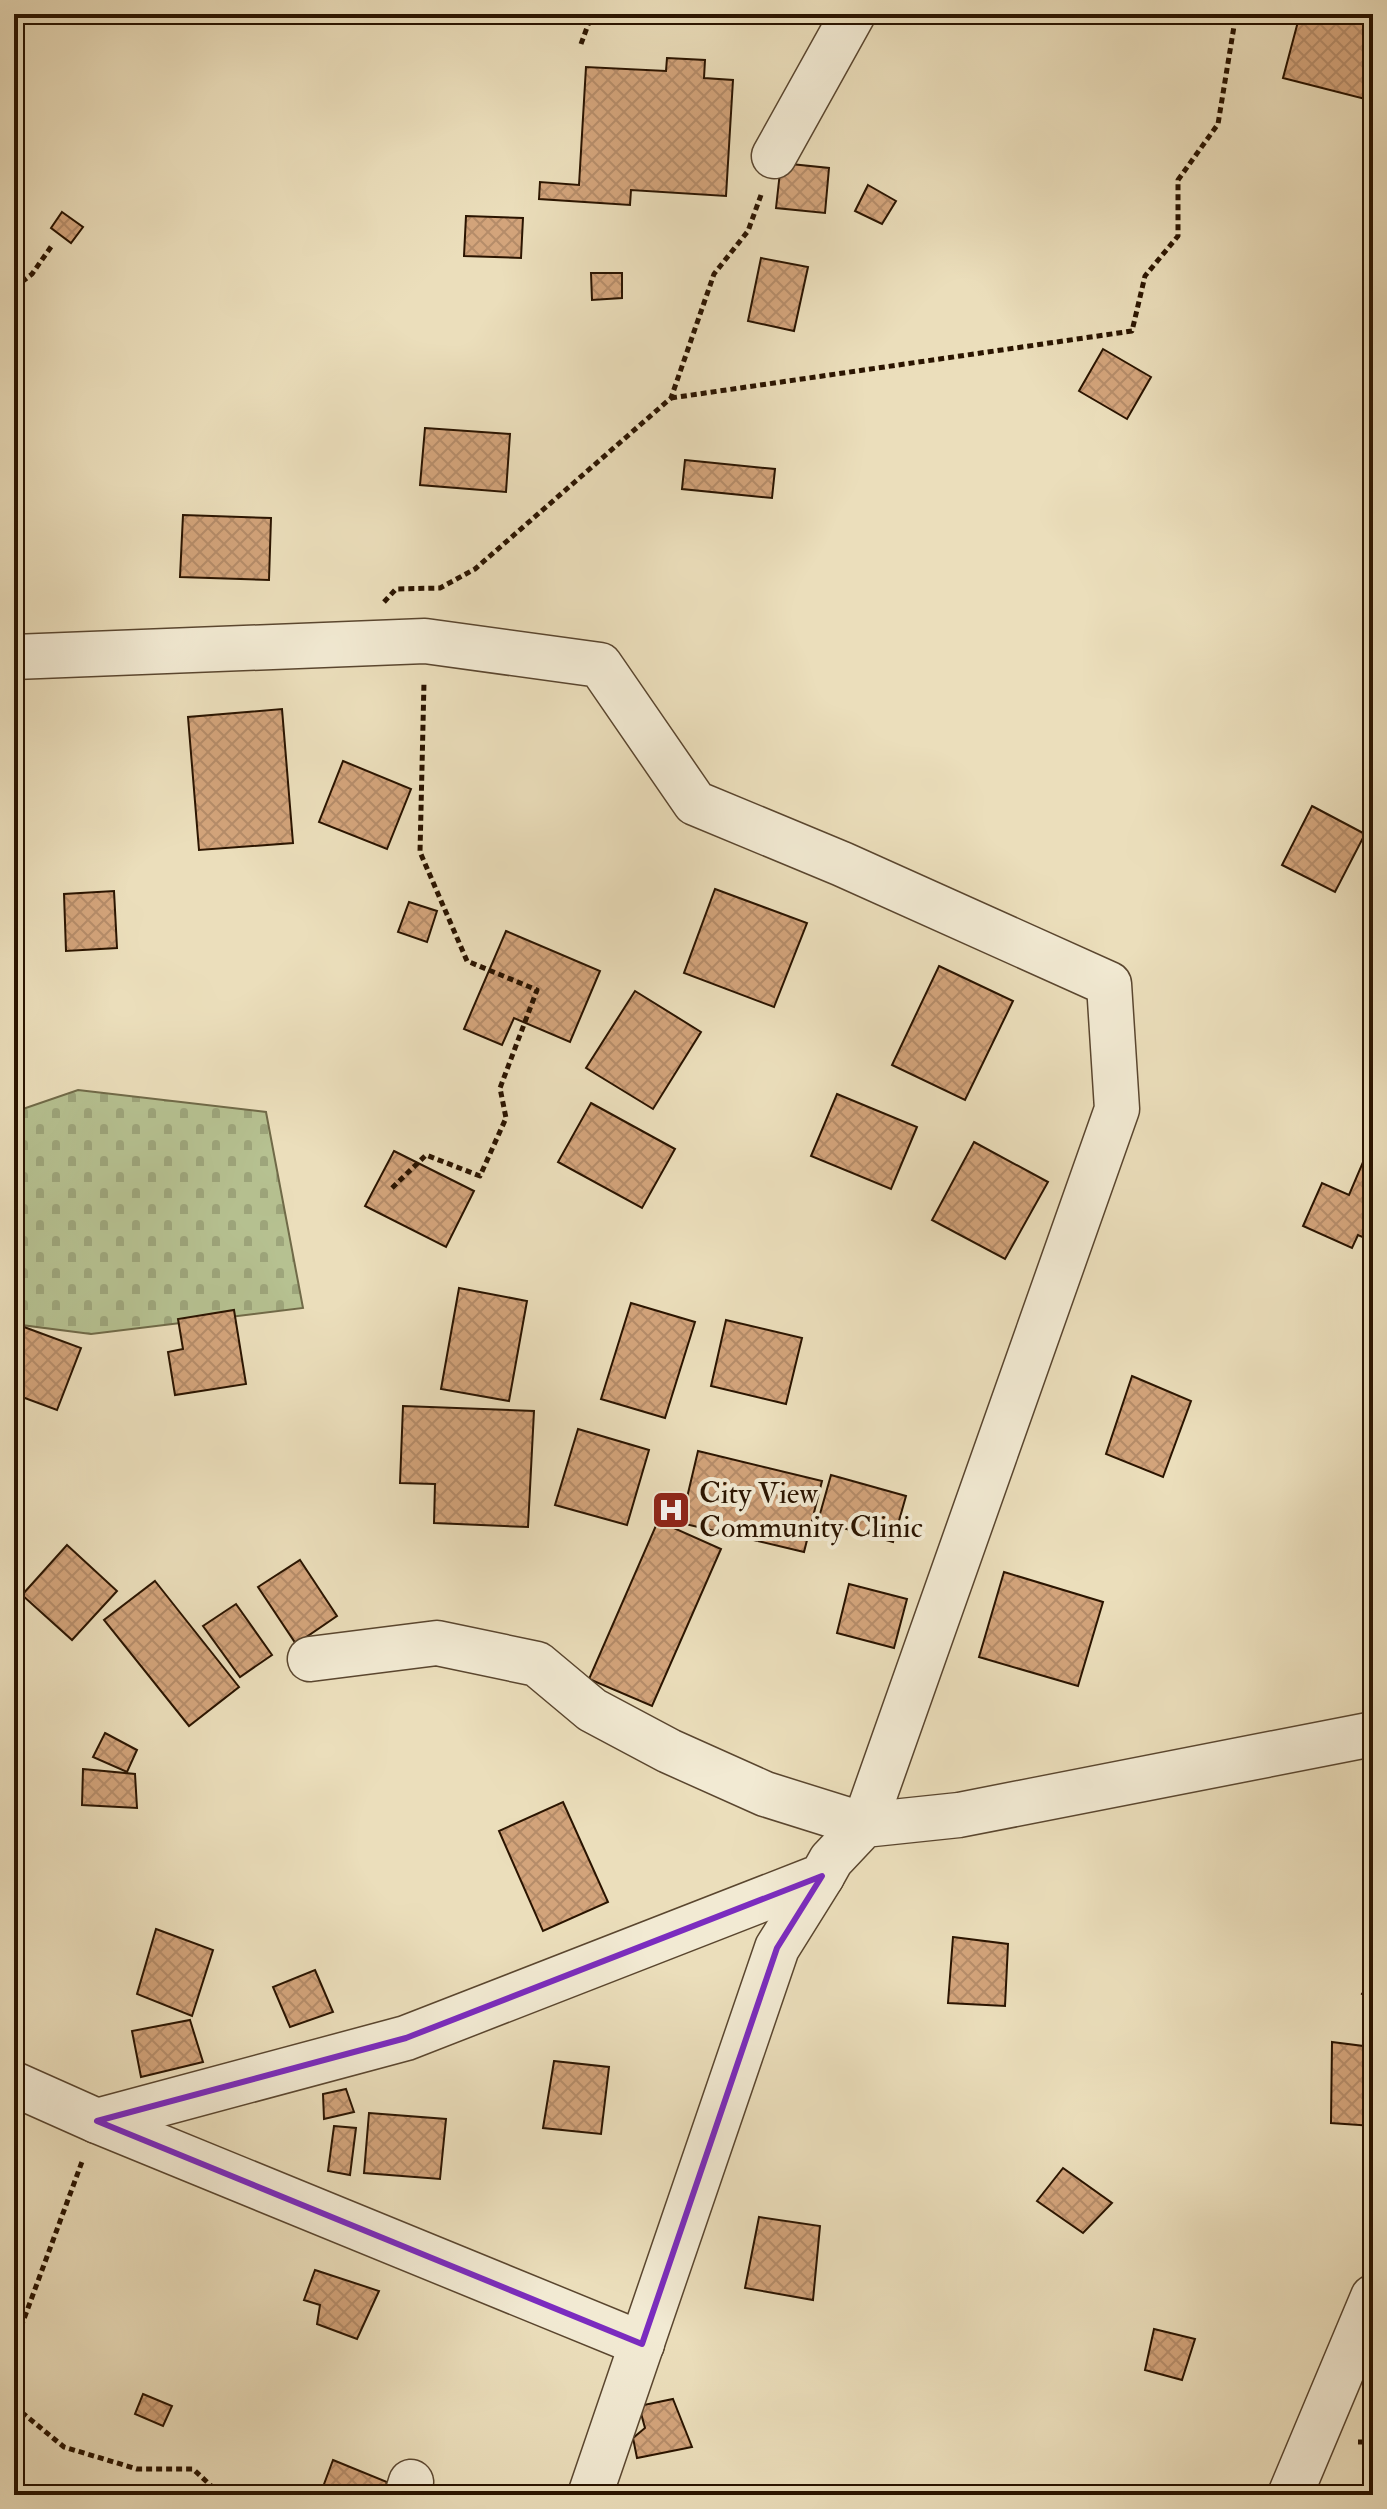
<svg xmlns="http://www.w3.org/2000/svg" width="1387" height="2509" font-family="'IM FELL Double Pica',serif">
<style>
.cemetery{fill:url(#cemetery-stones);stroke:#706a48;stroke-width:2}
.building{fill:url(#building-cross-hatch);stroke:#2a1400;stroke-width:2}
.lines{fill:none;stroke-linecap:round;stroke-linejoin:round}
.minor-casing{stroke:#5a462f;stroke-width:47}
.path{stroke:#2a1400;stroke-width:5;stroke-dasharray:6 4;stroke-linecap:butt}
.minor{stroke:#f2ead3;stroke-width:44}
.marked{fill:none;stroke:#7b2cbf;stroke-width:6;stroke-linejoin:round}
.labels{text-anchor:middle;stroke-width:8;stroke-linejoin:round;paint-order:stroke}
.poi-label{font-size:30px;fill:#2a1400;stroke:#f2ead3;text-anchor:start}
</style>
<defs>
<pattern id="cemetery-stones" width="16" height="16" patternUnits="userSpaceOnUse" patternTransform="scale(2)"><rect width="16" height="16" fill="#b6c191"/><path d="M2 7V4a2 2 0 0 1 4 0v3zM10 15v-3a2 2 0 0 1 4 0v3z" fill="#9da57b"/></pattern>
<pattern id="building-cross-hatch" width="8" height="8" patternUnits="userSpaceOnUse" patternTransform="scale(2)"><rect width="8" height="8" fill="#d3a47b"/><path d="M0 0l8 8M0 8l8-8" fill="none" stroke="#b58c69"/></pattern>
</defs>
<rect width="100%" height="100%" fill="#ebdebb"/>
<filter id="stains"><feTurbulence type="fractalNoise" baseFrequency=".0025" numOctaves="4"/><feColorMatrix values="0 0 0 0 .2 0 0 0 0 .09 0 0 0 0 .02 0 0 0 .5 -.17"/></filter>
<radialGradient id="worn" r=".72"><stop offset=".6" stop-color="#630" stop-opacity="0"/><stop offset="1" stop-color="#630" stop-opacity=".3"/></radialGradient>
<!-- cemetery -->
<path class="cemetery" d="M78 1090 266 1112 303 1308 91 1334 14 1324V1112Z"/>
<!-- building -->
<g class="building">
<path d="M1300 14H1373V101L1283 78Z"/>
<path d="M667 58 705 60 704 78 733 80 726 196 631 190 630 205 539 199 540 182 579 185 586 67 666 71Z"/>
<path d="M781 163 829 168 825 213 776 208Z"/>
<path d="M868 185 896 201 882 224 855 211Z"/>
<path d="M62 212 83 227 71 243 51 228Z"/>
<path d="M466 216 523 218 521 258 464 256Z"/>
<path d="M761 258 808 267 794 331 748 321Z"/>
<path d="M591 273H622V298L592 300Z"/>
<path d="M1103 349 1151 377 1127 419 1079 391Z"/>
<path d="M425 428 510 434 506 492 420 485Z"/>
<path d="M685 460 775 469 772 498 682 489Z"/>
<path d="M183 515 271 518 269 580 180 577Z"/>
<path d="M282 709 293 843 199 850 188 717Z"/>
<path d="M343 761 411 789 387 849 319 822Z"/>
<path d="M1312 806 1365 834 1335 892 1282 865Z"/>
<path d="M715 889 807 923 774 1007 684 973Z"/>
<path d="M114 891 117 948 66 951 64 894Z"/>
<path d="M409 902 437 911 427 942 398 932Z"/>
<path d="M16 903 18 979H14V904Z"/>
<path d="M506 931 600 971 570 1042 514 1018 502 1045 464 1029Z"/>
<path d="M939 966 1013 1001 965 1100 892 1065Z"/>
<path d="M635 991 701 1032 653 1109 586 1068Z"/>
<path d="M837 1094 917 1127 891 1189 811 1156Z"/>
<path d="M591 1103 675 1149 642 1208 558 1162Z"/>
<path d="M974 1142 1048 1182 1005 1259 932 1220Z"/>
<path d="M394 1151 474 1191 446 1247 365 1206Z"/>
<path d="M1363 1162 1373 1167 1372 1241 1358 1235 1352 1248 1303 1226 1322 1183 1349 1195Z"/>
<path d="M459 1288 527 1301 509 1401 441 1389Z"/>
<path d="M631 1303 695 1322 665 1418 601 1399Z"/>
<path d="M234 1310 246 1384 175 1395 168 1352 183 1349 178 1319Z"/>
<path d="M726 1320 802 1338 786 1404 711 1386Z"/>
<path d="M24 1327 81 1348 57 1410 14 1394V1353Z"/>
<path d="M1132 1376 1191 1401 1163 1477 1106 1454Z"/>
<path d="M403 1406 534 1411 528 1527 434 1523 435 1484 400 1483Z"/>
<path d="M578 1429 649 1450 627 1525 555 1505Z"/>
<path d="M698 1451 822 1481 804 1552 681 1523Z"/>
<path d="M831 1475 906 1496 893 1542 818 1521Z"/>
<path d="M658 1521 721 1549 652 1706 589 1679Z"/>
<path d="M67 1545 117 1591 72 1640 22 1595Z"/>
<path d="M300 1560 337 1616 296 1644 258 1587Z"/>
<path d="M1004 1572 1103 1602 1078 1686 979 1657Z"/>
<path d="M155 1581 239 1687 189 1726 104 1620Z"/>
<path d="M849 1584 907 1599 894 1648 837 1633Z"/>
<path d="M236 1604 272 1655 240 1677 203 1626Z"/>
<path d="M105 1733 137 1750 127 1772 93 1757Z"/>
<path d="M83 1769 135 1774 137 1808 82 1805Z"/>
<path d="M563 1802 608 1902 543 1931 499 1831Z"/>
<path d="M156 1929 213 1950 192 2016 137 1994Z"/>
<path d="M953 1937 1008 1944 1005 2006 948 2003Z"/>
<path d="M315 1970 333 2012 290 2027 273 1987Z"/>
<path d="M1373 1978V2000L1362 1994Z"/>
<path d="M190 2020 203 2062 141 2077 132 2031Z"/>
<path d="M1332 2042 1371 2047 1373 2126 1331 2123Z"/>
<path d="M554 2061 609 2067 601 2134 543 2128Z"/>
<path d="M346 2089 354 2112 324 2119 323 2094Z"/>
<path d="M369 2113 446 2119 440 2179 364 2173Z"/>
<path d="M334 2126 356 2128 350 2175 328 2171Z"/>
<path d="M1063 2168 1112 2203 1083 2233 1037 2201Z"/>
<path d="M759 2217 820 2226 813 2300 745 2288Z"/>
<path d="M315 2270 379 2291 357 2339 317 2324 320 2305 304 2300Z"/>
<path d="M1154 2329 1195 2339 1182 2380 1145 2370Z"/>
<path d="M143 2394 172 2406 163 2426 135 2414Z"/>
<path d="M673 2399 692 2447 637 2458 633 2438 645 2428 639 2406Z"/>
<path d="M333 2460 387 2482 383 2495H320Z"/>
</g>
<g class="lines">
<!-- minor casing -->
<g class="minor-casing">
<g id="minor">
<path d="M774 156 853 14"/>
<path d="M14 657 425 641 600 665 695 803 842 864 1109 984 1117 1109 864 1825 765 1794 669 1751 592 1710 537 1664 437 1643 310 1659"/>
<path d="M14 2084 97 2121 642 2344"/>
<path d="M97 2121 406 2038 822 1876 831 1860 864 1825 959 1815 1373 1734"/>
<path d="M407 2495 411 2482"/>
<path d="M590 2495 777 1948 822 1876"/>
<path d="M1290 2495 1373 2297"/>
</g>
</g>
<!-- path -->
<g class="path">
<path d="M581 44 592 14"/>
<path d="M14 288 32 274 53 244"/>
<path d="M671 398 1132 331 1145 276 1178 236V180L1218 124 1236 14"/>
<path d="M384 602 396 589 440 588 475 569 671 398 714 274 748 231 761 195"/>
<path d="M392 1188 426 1155 480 1176 506 1118 500 1088 537 990 467 961 420 852 424 682"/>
<path d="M14 2346 83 2159"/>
<path d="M14 2406 64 2447 137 2469H193L221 2495"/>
<path d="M1358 2442H1373"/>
</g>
<!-- minor -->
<use href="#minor" class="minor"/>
</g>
<!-- marked area -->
<path class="marked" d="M822 1876 777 1948 642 2344 97 2121 406 2038Z"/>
<!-- icons -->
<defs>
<g id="hospital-square" transform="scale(2)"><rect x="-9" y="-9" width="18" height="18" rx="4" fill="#8f2418" stroke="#f2ead3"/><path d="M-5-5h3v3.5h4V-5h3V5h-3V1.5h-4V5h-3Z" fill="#fff"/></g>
</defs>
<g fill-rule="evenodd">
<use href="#hospital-square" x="671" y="1510"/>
</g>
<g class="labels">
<!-- poi labels -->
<g class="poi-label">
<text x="699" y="1503">City View<tspan x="699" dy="34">Community Clinic</tspan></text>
</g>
</g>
<!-- margin -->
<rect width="1387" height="2509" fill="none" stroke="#ebdebb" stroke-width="48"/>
<rect x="16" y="16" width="1355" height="2477" fill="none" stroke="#2a1400" stroke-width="4"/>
<rect x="24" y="24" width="1339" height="2461" fill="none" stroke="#2a1400" stroke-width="2"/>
<rect width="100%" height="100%" filter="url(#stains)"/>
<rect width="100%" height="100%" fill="url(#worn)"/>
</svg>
